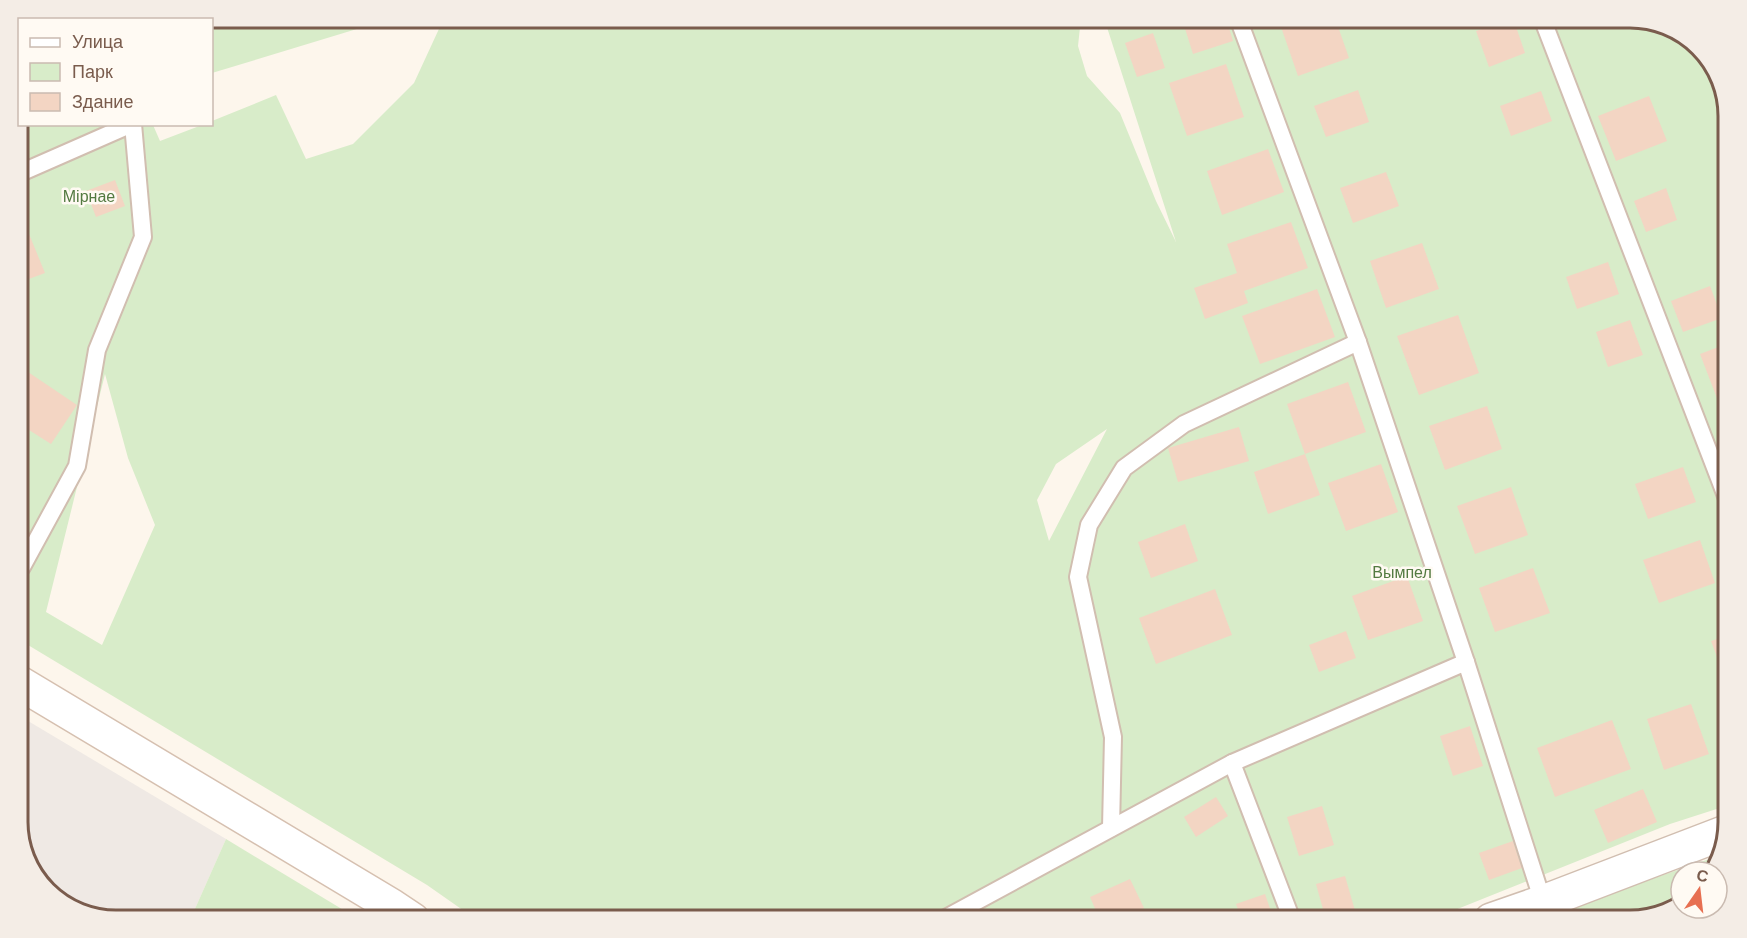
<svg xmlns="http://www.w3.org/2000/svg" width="1747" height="938" font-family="'DM Sans',sans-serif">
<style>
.industrial{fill:#efe9e4}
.green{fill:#d8ecc9;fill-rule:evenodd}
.building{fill:#f3d5c3}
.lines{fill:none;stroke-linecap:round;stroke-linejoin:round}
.lane-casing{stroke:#d1beb0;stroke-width:20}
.street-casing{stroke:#d1beb0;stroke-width:36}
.secondary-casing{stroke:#d6c0b0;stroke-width:36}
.path{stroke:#d9b8a5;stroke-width:4;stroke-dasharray:1.5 4.5;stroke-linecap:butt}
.lane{stroke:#fff;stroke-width:16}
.street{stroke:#fff;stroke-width:33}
.secondary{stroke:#fff;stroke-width:33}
.labels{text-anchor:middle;stroke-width:5;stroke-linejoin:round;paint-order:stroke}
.park-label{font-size:16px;fill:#537a41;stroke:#fffaf3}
.rim{fill:none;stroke:#7a5c4d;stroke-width:3}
</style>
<rect width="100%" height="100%" fill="#fdf6ec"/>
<!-- industrial -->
<path class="industrial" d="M18 715 226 839 190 920H117L73 910 35 876 18 828Z"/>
<!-- green -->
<g class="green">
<path d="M117 18H393L212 73V20H113Z"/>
<path d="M444 18H1081L1078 46 1087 76 1120 113 1156 201 1176 242 1104 18H1630L1674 28 1713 62 1729 110V805L1670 824 1430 920H477L427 885 18 639V111L19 108 20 124 153 125 160 141 202 125 212 124V121L276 95 306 159 353 144 414 83ZM105 374 128 458 155 525 102 645 46 612ZM1107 429 1049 541 1037 500 1056 464Z"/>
<path d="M226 839 360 920H190Z"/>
<path d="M1721 855 1719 865 1713 872H1681V905L1631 920H1533Z"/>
</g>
<!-- building -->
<g class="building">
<path d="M222 18H244L225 26Z"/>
<path d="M1186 18H1226L1233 41 1193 54 1182 19Z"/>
<path d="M1296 18H1335L1349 58 1298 76 1280 24Z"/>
<path d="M1513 18 1525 53 1489 67 1476 31Z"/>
<path d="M1153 33 1165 68 1137 77 1125 43Z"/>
<path d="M1226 64 1244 117 1187 136 1169 83Z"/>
<path d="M1358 90 1369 122 1326 137 1314 106Z"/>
<path d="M1541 91 1552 121 1511 136 1500 106Z"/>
<path d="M1649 96 1667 141 1616 161 1598 116Z"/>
<path d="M1268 149 1284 192 1222 215 1207 171Z"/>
<path d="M1386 172 1399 206 1353 223 1340 188Z"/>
<path d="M115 180 125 206 96 217 86 191Z"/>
<path d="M1666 188 1677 220 1646 232 1634 201Z"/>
<path d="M20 212 45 273 18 283V213Z"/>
<path d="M1291 222 1308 268 1244 291 1248 303 1205 319 1194 288 1237 273 1227 244Z"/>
<path d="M1422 243 1439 289 1386 308 1370 261Z"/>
<path d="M1608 262 1619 294 1577 309 1566 277Z"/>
<path d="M1710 286 1722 318 1683 332 1671 301Z"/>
<path d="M1317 289 1335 337 1260 364 1242 316Z"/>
<path d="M1458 315 1479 373 1419 395 1397 336Z"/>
<path d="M1630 320 1643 355 1608 367 1596 332Z"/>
<path d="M1729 343V412L1723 414 1700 354Z"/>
<path d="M28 372 77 405 51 444 18 423V387Z"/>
<path d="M1348 382 1366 432 1305 454 1287 404Z"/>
<path d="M1487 406 1502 449 1445 470 1429 426Z"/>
<path d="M1239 427 1249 461 1178 482 1168 448Z"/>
<path d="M1305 454 1320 495 1268 514 1254 472Z"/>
<path d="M1381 464 1398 512 1346 531 1328 483Z"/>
<path d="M1683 467 1696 502 1648 519 1635 484Z"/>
<path d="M1511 487 1528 535 1475 554 1457 506Z"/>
<path d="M18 515 28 521 18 538Z"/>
<path d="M1185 524 1198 561 1151 578 1138 542Z"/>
<path d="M1700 540 1715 583 1659 603 1643 560Z"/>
<path d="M1533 568 1550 613 1495 632 1479 588Z"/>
<path d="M1407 576 1423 621 1368 640 1352 596Z"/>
<path d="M1215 589 1232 635 1156 664 1139 618Z"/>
<path d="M1346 631 1356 658 1319 672 1309 645Z"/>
<path d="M1729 635V661L1720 665 1711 641Z"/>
<path d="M1691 704 1709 754 1664 770 1647 719Z"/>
<path d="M1612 720 1631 769 1555 797 1537 748Z"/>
<path d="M1470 726 1483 766 1453 776 1440 736Z"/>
<path d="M1643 789 1657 822 1608 843 1594 810Z"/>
<path d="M1216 797 1228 816 1196 837 1184 817Z"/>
<path d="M1322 806 1334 845 1299 856 1287 817Z"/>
<path d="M1513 841 1522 868 1489 880 1479 853Z"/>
<path d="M1345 876 1356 914 1326 920 1316 884Z"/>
<path d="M1130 879 1144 908 1119 920H1100L1090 897Z"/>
<path d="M1265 894 1274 920H1242L1236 904Z"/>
</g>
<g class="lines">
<!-- lane casing -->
<g class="lane-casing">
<g id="lane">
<path d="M1238 18 1358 342 1466 662 1543 902"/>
<path d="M1542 18 1729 504"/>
<path d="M18 174 132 124"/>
<path d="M18 567H22L77 466 97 350 143 237 133 124"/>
<path d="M1232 763 1292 920"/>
<path d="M1111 828 1113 737 1078 577 1089 525 1124 468 1184 424 1358 342"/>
<path d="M942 920 1232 763 1466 662"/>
</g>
</g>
<!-- street casing -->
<g class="street-casing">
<path id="street" d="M1491 920 1543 902 1726 832"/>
</g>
<!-- secondary casing -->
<g class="secondary-casing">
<path id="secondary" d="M18 682 392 906 413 920"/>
</g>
<!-- path -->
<path class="path" d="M444 912 456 920"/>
<!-- lane -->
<use href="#lane" class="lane"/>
<!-- street -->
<use href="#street" class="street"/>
<!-- secondary -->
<use href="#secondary" class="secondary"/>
</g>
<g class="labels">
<!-- park labels -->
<g class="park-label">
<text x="89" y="202">Мірнае</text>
<text x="1402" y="578">Вымпел</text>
</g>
</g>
<!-- crop -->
<path d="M0 0H1747V938H0ZM116 28H1630A88 88 0 0 1 1718 116V822A88 88 0 0 1 1630 910H116A88 88 0 0 1 28 822V116A88 88 0 0 1 116 28Z" fill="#f4ede6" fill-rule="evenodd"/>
<path class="rim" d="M116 28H1630A88 88 0 0 1 1718 116V822A88 88 0 0 1 1630 910H116A88 88 0 0 1 28 822V116A88 88 0 0 1 116 28Z"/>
<!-- legend -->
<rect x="18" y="18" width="195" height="108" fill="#fffaf3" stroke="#cabbb1" stroke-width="1.5"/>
<rect x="30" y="38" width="30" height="9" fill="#ffffff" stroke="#cabbb1" stroke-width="1.5"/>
<text x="72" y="48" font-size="18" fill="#7a5c4d">Улица</text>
<rect x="30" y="63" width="30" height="18" fill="#d8ecc9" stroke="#cabbb1" stroke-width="1.5"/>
<text x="72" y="78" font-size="18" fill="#7a5c4d">Парк</text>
<rect x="30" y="93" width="30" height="18" fill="#f3d5c3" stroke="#cabbb1" stroke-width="1.5"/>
<text x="72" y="108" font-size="18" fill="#7a5c4d">Здание</text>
<!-- north arrow -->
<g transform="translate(1699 890) rotate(14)"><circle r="28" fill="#fffaf3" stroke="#cabbb1" stroke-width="1.5"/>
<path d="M0-4.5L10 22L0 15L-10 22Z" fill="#e76f51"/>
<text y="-9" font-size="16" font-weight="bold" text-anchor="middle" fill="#7a5c4d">С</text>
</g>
</svg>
